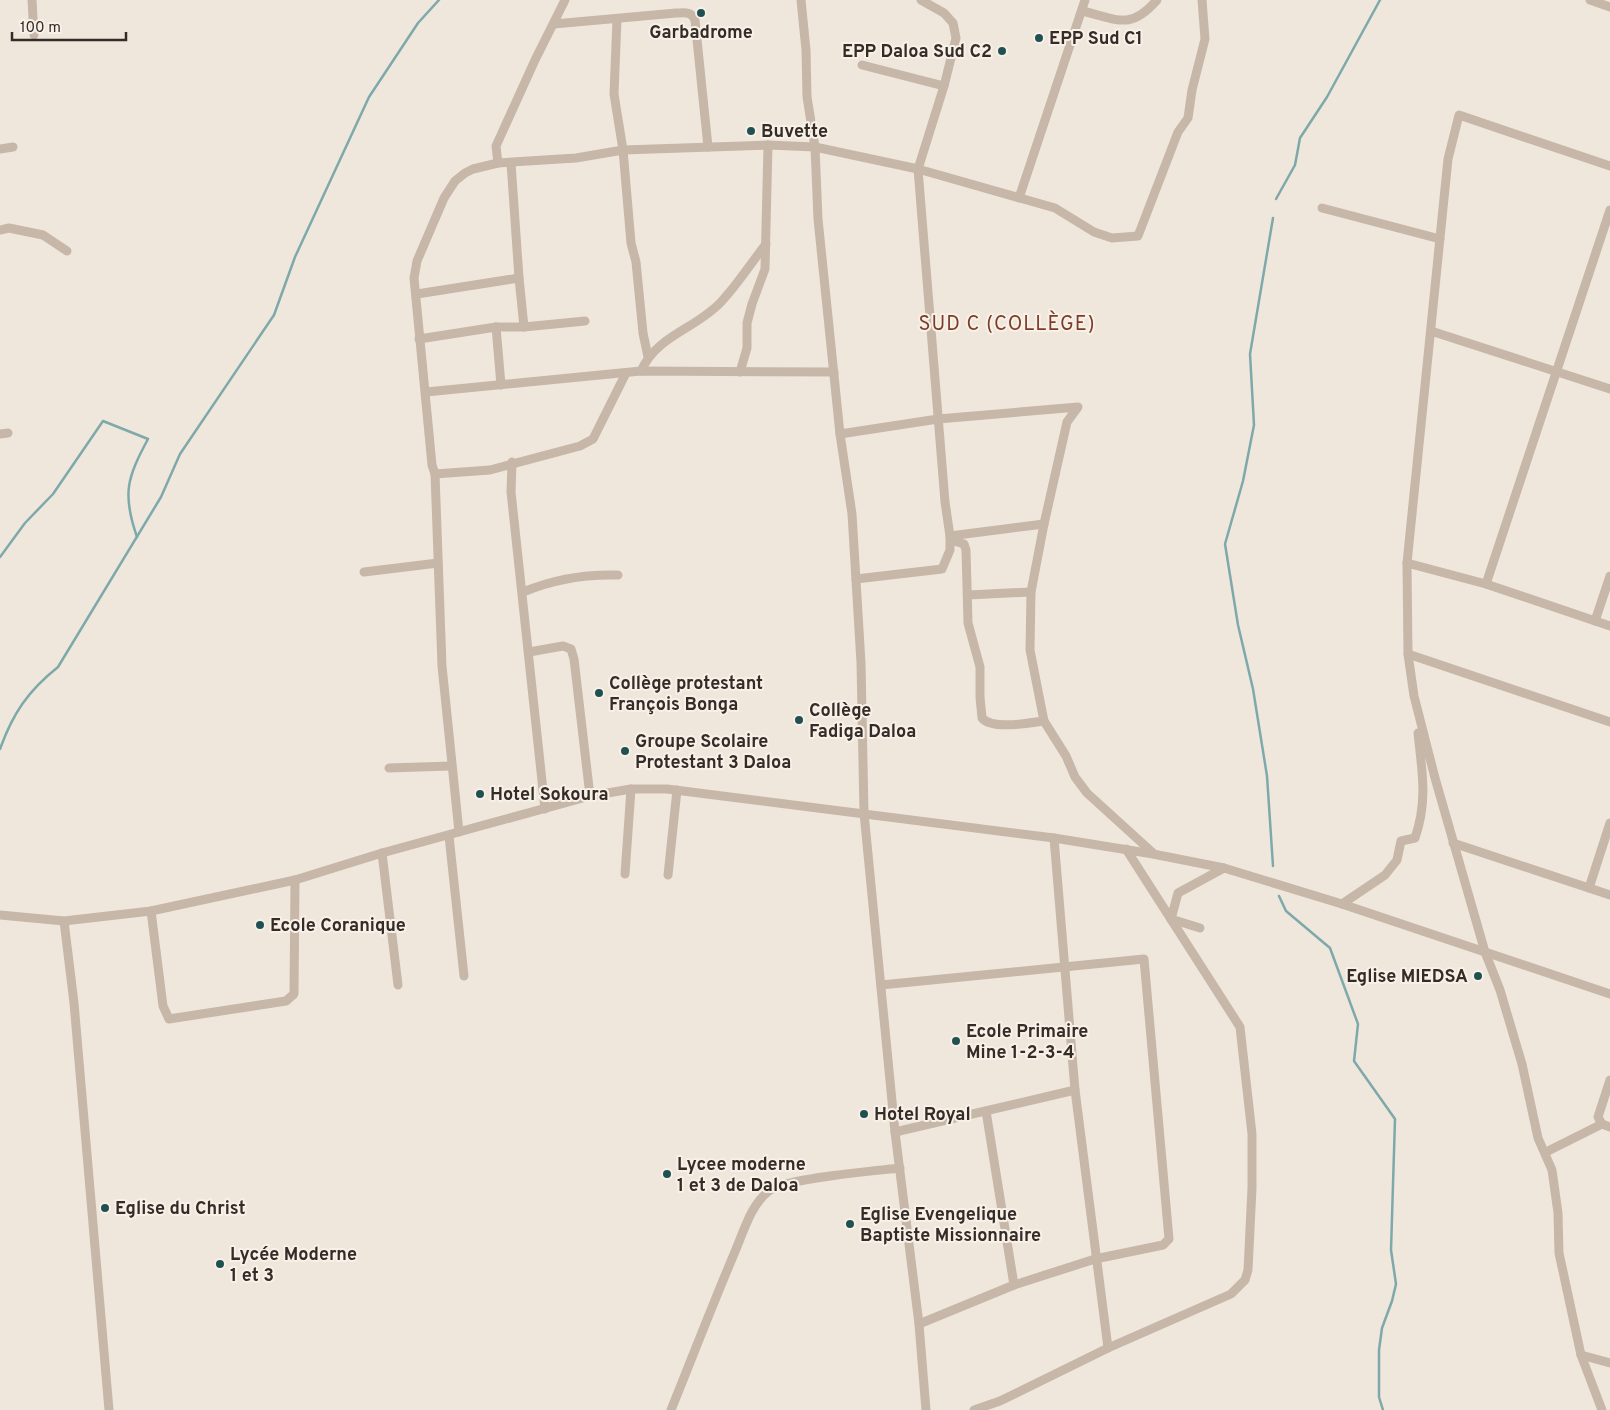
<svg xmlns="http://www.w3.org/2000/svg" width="1610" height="1410" font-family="Overpass,sans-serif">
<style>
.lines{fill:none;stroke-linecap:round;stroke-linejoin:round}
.stream{stroke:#7ea9ab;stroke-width:2.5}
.minor{stroke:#c7b7a9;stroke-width:9}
.poi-dot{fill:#215053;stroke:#f8f1e8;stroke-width:2}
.labels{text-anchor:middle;stroke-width:4;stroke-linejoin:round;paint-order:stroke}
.poi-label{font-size:18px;font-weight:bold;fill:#352c28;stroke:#f8f1e8;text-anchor:start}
.quarter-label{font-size:20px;letter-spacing:1px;fill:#7d3b28;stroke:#f8f1e8}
</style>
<rect width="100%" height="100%" fill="#f0e7dc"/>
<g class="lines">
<!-- stream -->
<g class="stream">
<path d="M1276 199 1295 165 1300 138 1327 97 1380 0"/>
<path d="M0 557 25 523 53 494 103 421 148 439C127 478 122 494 137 537"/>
<path d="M0 749C13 713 28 691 58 667L161 497 180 454 274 315 295 257 369 97 418 23 439 0"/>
<path d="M1273 866 1267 776 1253 689 1238 625 1225 544 1243 481 1254 425 1250 354 1273 218"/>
<path d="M1279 896 1286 911 1330 948 1358 1024 1354 1061 1395 1119 1391 1250 1396 1284 1392 1301 1382 1328 1379 1350V1397L1383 1410"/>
</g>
<!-- minor -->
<g class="minor">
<path d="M32 0 34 35"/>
<path d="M801 0 806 50 807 97 815 147 818 219 840 434 852 514 861 663 864 813 895 1132 919 1324 926 1410"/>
<path d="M921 0 944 13 953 23 956 38 944 86 918 169 945 502 950 536 954 541 964 544 966 550 968 623 980 667V697L982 718C992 730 1029 723 1044 721"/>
<path d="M1590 0 1610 7"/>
<path d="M1082 11C1117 19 1130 31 1157 0"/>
<path d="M617 19 614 94 623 150 631 243 636 262 643 333 648 357"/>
<path d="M554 24 676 13C685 13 691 11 695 20L708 147"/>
<path d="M862 65 944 86"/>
<path d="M0 149 13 147"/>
<path d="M498 163 496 146 535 60 565 0"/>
<path d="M1019 198 1085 0"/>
<path d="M1322 208 1440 239"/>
<path d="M0 230 9 228 43 235 67 251"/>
<path d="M519 278 524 327"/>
<path d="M417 294 519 278 511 163"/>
<path d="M496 327H524L585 321"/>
<path d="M1431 331 1610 389"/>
<path d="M419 339 496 327 501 385"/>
<path d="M641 371C657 335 696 329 721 302 738 284 751 263 766 244"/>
<path d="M740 372 747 348V323L752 304 765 269 768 145"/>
<path d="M426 392 641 371 834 372"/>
<path d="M0 434 8 433"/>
<path d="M840 434 938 419 1078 407 1067 422 1044 524 1031 592 1030 650 1044 721 1066 756 1075 777 1087 793 1153 853"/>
<path d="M512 462 511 492 545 809"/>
<path d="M435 474 490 470 580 446 593 439 626 373"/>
<path d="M1407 563 1486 584 1610 626"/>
<path d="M364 572 438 563"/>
<path d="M856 579 942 569 950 550V536L1044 524"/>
<path d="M1486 584 1610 210"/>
<path d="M523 592C554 579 585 574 618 575"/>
<path d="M968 595 1031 592"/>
<path d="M1595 621 1610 576"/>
<path d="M529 652 563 646 571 649 574 659 590 796"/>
<path d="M1408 654 1610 722"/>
<path d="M389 768 451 766"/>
<path d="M459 832 442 666 435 474 432 465 414 278 417 261 444 198 455 181 465 173 473 169 498 163 576 158 623 150 768 145 815 147 918 169 1055 208 1094 232 1112 238 1138 236 1178 132 1188 118 1192 90 1205 39 1202 0"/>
<path d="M449 836 464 976"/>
<path d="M1054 838 1075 1090 1108 1348"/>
<path d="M1453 843 1610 895"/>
<path d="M382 853 398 985"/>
<path d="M625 874 631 789"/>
<path d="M668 875 677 790"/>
<path d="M1589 888 1610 823"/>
<path d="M1342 904 1385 875 1397 860 1401 841 1415 838C1428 800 1422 772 1418 733"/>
<path d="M151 911 163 1006 169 1019 286 1001 294 994 295 880"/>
<path d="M0 915 64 921 151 911 295 880 382 853 590 796 631 789H667L1054 838 1153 854 1224 868 1342 904 1610 994"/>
<path d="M64 921 74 1003 109 1410"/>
<path d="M1200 928 1171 919 1178 893 1224 868"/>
<path d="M881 985 1144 959 1169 1239 1163 1245 1095 1259 1014 1285 919 1324"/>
<path d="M1610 1080 1598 1117 1602 1124 1610 1127"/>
<path d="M986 1111 1014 1285"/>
<path d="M895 1132 1075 1090"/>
<path d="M1546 1152 1602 1124"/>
<path d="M1581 1355 1610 1363"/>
<path d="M671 1410C692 1358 712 1306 734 1254 743 1234 750 1205 769 1191 786 1178 874 1171 900 1168"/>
<path d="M974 1410 1000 1401 1108 1348 1231 1294 1245 1280 1248 1270 1252 1188V1134L1240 1027 1126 849"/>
<path d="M1602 1410 1581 1355 1559 1253 1558 1213 1552 1170 1538 1138 1522 1064 1500 990 1485 952 1435 778 1414 696 1408 654 1407 563 1448 159 1459 115 1610 166"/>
</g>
</g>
<!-- markers -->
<g class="poi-dot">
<circle cx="701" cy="13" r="5"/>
<circle cx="1039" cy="38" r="5"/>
<circle cx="1002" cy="51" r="5"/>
<circle cx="751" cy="131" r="5"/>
<circle cx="599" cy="693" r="5"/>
<circle cx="799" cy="720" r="5"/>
<circle cx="625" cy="751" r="5"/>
<circle cx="480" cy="794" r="5"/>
<circle cx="260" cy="925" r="5"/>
<circle cx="1478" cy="976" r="5"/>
<circle cx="956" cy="1041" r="5"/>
<circle cx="864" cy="1114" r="5"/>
<circle cx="667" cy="1174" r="5"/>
<circle cx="105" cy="1208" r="5"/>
<circle cx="850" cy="1224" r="5"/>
<circle cx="220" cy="1264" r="5"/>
</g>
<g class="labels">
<!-- poi labels -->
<g class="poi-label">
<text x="701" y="38" text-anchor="middle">Garbadrome</text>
<text x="1049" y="44">EPP Sud C1</text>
<text x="992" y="57" text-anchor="end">EPP Daloa Sud C2</text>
<text x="761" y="137">Buvette</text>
<text x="609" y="689">Collège protestant<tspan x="609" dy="21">François Bonga</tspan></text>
<text x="809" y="716">Collège<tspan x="809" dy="21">Fadiga Daloa</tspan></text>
<text x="635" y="747">Groupe Scolaire<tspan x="635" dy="21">Protestant 3 Daloa</tspan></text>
<text x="490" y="800">Hotel Sokoura</text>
<text x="270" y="931">Ecole Coranique</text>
<text x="1468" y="982" text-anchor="end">Eglise MIEDSA</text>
<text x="966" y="1037">Ecole Primaire<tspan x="966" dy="21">Mine 1-2-3-4</tspan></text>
<text x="874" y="1120">Hotel Royal</text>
<text x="677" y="1170">Lycee moderne<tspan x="677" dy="21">1 et 3 de Daloa</tspan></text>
<text x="115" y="1214">Eglise du Christ</text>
<text x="860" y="1220">Eglise Evengelique<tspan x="860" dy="21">Baptiste Missionnaire</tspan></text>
<text x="230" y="1260">Lycée Moderne<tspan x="230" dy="21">1 et 3</tspan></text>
</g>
<!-- quarter labels -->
<g class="quarter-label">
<text x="1007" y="330">SUD C (COLLÈGE)</text>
</g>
</g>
<!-- scale -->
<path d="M12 32v8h114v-8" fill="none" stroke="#352c28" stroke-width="2.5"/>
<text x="20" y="32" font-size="15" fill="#352c28" stroke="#f8f1e8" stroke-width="4" paint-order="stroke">100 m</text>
</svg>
